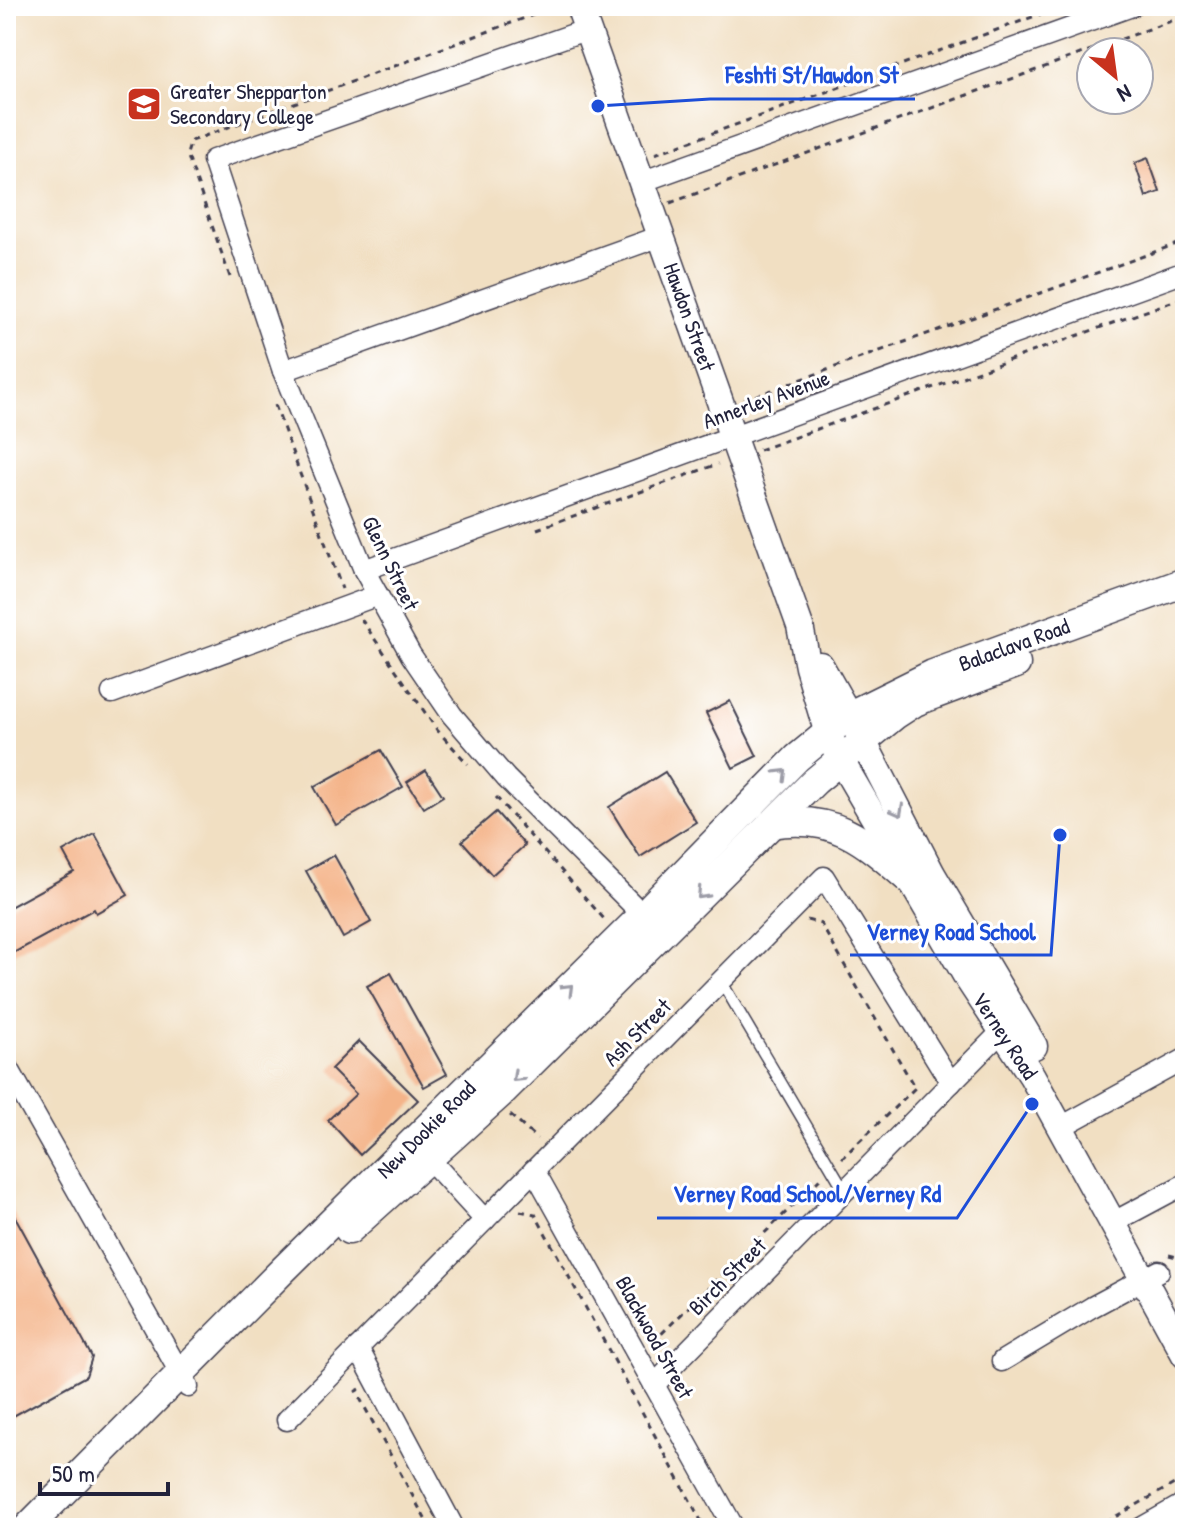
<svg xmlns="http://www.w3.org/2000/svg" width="1191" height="1534" font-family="'Patrick Hand',sans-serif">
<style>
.building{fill:#f4b489}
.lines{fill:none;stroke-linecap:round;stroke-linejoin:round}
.service-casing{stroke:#413e4f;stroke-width:13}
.minor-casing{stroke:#413e4f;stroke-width:23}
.tertiary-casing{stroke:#413e4f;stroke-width:29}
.secondary-casing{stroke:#413e4f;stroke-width:31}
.path{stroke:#413e4f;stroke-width:3;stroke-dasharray:6 6;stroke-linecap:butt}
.service{stroke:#fff;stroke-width:10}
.minor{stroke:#fff;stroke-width:20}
.tertiary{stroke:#fff;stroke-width:26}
.secondary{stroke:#fff;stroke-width:28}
.oneway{stroke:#9c9ca7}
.labels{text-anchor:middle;stroke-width:6;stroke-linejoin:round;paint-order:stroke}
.poi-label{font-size:22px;fill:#22223b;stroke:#fff;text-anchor:start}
.street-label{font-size:22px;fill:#22223b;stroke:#fff}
.leader{fill:none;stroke:#1d4ed8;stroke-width:3}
.callout-dot{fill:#1d4ed8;stroke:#fff;stroke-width:3}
.callout-label{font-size:24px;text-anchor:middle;font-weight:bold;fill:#1d4ed8;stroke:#fff;stroke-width:6;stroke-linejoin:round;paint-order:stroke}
</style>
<rect width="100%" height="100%" fill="#fff"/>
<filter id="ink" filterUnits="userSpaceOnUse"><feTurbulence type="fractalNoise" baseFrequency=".0125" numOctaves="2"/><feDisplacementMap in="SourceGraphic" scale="16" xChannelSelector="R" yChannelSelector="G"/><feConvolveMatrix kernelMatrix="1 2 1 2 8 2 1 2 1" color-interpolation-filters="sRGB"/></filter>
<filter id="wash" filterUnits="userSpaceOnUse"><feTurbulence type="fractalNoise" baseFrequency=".006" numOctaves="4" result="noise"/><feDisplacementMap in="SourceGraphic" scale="32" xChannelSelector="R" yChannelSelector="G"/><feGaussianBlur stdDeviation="1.8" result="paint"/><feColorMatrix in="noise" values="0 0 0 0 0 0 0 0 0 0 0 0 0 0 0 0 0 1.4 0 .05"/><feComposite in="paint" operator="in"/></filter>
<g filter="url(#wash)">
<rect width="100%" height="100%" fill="#f1dfc2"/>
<g id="blocks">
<!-- building -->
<g class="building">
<path d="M1148 158 1160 192 1146 197 1135 163Z"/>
<path d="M730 701 757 756 733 768 706 713Z"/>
<path d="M381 750 403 787 336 825 314 787Z"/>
<path d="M426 770 443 796 424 808 407 782Z"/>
<path d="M665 772 696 822 640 857 609 807Z"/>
<path d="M496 812 525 845 492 875 462 841Z"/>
<path d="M95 834 128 895 96 913 94 909 6 957V909L74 872 63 852Z"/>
<path d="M334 855 371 922 343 938 306 871Z"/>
<path d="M391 973 447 1074 424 1087 367 986Z"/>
<path d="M359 1041 418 1100 360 1155 328 1120 356 1094 331 1069Z"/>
<path d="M6 1200 92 1357 86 1376 6 1420Z"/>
</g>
</g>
</g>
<g filter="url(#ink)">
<use href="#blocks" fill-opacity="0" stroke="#413e4f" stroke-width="2"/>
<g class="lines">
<!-- service casing -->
<g class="service-casing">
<path id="service" d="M721 981 845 1191"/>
</g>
<!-- minor casing -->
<g class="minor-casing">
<g id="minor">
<path d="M588 29 213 160 283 371 364 570 411 655 452 715 506 778 643 915"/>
<path d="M641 182 1132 6"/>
<path d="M283 371 661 236"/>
<path d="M364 570 1185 272"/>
<path d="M112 693 378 595"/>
<path d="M6 1064 188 1387"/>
<path d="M1059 1128 1185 1059"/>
<path d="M420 1149 485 1220"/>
<path d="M534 1170 734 1528"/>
<path d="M1112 1223 1185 1184"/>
<path d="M358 1348 454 1528"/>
<path d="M1002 1361 1092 1307 1159 1271"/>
<path d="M654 1385 1003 1030"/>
<path d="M287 1420 824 877 951 1083"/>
<path d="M1141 1528 1185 1503"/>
</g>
</g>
<!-- tertiary casing -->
<g class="tertiary-casing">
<g id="tertiary">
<path id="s1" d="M579 6 800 626 808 667 828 734 841 761 968 979 1032 1076 1185 1355"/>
<path d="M820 665 863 741 932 874 1034 1046"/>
</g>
</g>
<!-- secondary casing -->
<g class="secondary-casing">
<g id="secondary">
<path d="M771 824C836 813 866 842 912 882"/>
<path d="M349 1230 500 1094 815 781 895 715 915 702 1016 664"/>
<path id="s2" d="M27 1528 284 1269 643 915 797 758 848 716 933 674 1185 582"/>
</g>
</g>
<!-- path -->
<g class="path">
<path d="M655 154 1063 6"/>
<path d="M670 203 1185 16"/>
<path d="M230 277 187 154 191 141 552 8"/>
<path d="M744 400 1185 241"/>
<path d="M275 405 342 589"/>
<path d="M759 450 1185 297"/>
<path d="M537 529 718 464"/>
<path d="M361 619 437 730 468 764"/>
<path d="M496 797 605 920"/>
<path d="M807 920 821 924 915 1088 842 1158"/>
<path d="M510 1115 537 1139"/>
<path d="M520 1211 535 1214 705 1528"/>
<path d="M1169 1255 1185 1259"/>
<path d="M653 1342 822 1177"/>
<path d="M360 1389 356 1391 430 1528"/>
<path d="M1095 1528 1185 1478"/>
</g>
<!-- service -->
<use href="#service" class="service"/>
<!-- minor -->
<use href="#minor" class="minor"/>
<!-- tertiary -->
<use href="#tertiary" class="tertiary"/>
<!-- secondary -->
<use href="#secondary" class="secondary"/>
</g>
<!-- one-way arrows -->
<defs><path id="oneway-chevron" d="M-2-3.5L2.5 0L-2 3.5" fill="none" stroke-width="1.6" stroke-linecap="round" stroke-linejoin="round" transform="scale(2)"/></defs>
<g class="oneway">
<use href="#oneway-chevron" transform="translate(782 774) rotate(-45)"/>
<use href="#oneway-chevron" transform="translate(898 811) rotate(62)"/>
<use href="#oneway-chevron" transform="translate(702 894) rotate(134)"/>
<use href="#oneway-chevron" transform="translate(568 989) rotate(-45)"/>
<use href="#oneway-chevron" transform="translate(517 1077) rotate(136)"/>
</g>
</g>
<!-- icons -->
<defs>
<g id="school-square" transform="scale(1.8)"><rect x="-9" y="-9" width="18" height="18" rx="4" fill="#c8321e" stroke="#fff"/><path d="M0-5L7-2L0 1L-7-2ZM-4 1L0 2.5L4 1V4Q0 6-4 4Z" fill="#fff"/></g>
</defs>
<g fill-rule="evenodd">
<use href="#school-square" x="144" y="104"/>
</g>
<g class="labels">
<!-- poi labels -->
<g class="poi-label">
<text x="170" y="99">Greater Shepparton<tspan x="170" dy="25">Secondary College</tspan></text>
</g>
<!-- street labels -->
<g class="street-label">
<text dy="8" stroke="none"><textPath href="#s1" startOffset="330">Hawdon Street</textPath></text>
<text transform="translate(766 399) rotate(-20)" y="8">Annerley Avenue</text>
<text transform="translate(391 563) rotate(64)" y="8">Glenn Street</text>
<text dy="8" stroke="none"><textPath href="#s2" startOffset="1336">Balaclava Road</textPath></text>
<text transform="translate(637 1032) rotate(-45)" y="8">Ash Street</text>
<text dy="8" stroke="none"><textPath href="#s1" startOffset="1120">Verney Road</textPath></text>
<text dy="8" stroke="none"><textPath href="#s2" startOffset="564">New Dookie Road</textPath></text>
<text transform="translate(727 1276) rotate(-45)" y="8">Birch Street</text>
<text transform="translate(655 1337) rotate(61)" y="8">Blackwood Street</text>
</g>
</g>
<!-- callouts -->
<path class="leader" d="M598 106L710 99H915M1060 835L1051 955H850M1032 1104L957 1218H657"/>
<g class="callout-dot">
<circle cx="598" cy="106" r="8"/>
<circle cx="1060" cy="835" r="8"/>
<circle cx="1032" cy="1104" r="8"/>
</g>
<g class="callout-label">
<text x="812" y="83">Feshti St/Hawdon St</text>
<text x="951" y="940">Verney Road School</text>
<text x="807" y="1202">Verney Road School/Verney Rd</text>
</g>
<!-- margin -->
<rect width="1191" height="1534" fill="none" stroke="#fff" stroke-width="32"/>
<!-- north arrow -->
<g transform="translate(1115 76) rotate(151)"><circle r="38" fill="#ffffff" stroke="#a7a7b1" stroke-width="2"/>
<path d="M0-6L14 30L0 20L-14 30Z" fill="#c8321e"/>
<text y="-12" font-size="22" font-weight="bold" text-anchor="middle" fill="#22223b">N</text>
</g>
<!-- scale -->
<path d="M40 1482v12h128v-12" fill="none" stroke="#22223b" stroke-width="4"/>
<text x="52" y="1482" font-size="24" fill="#22223b" stroke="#ffffff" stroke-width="6" paint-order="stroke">50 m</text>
</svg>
